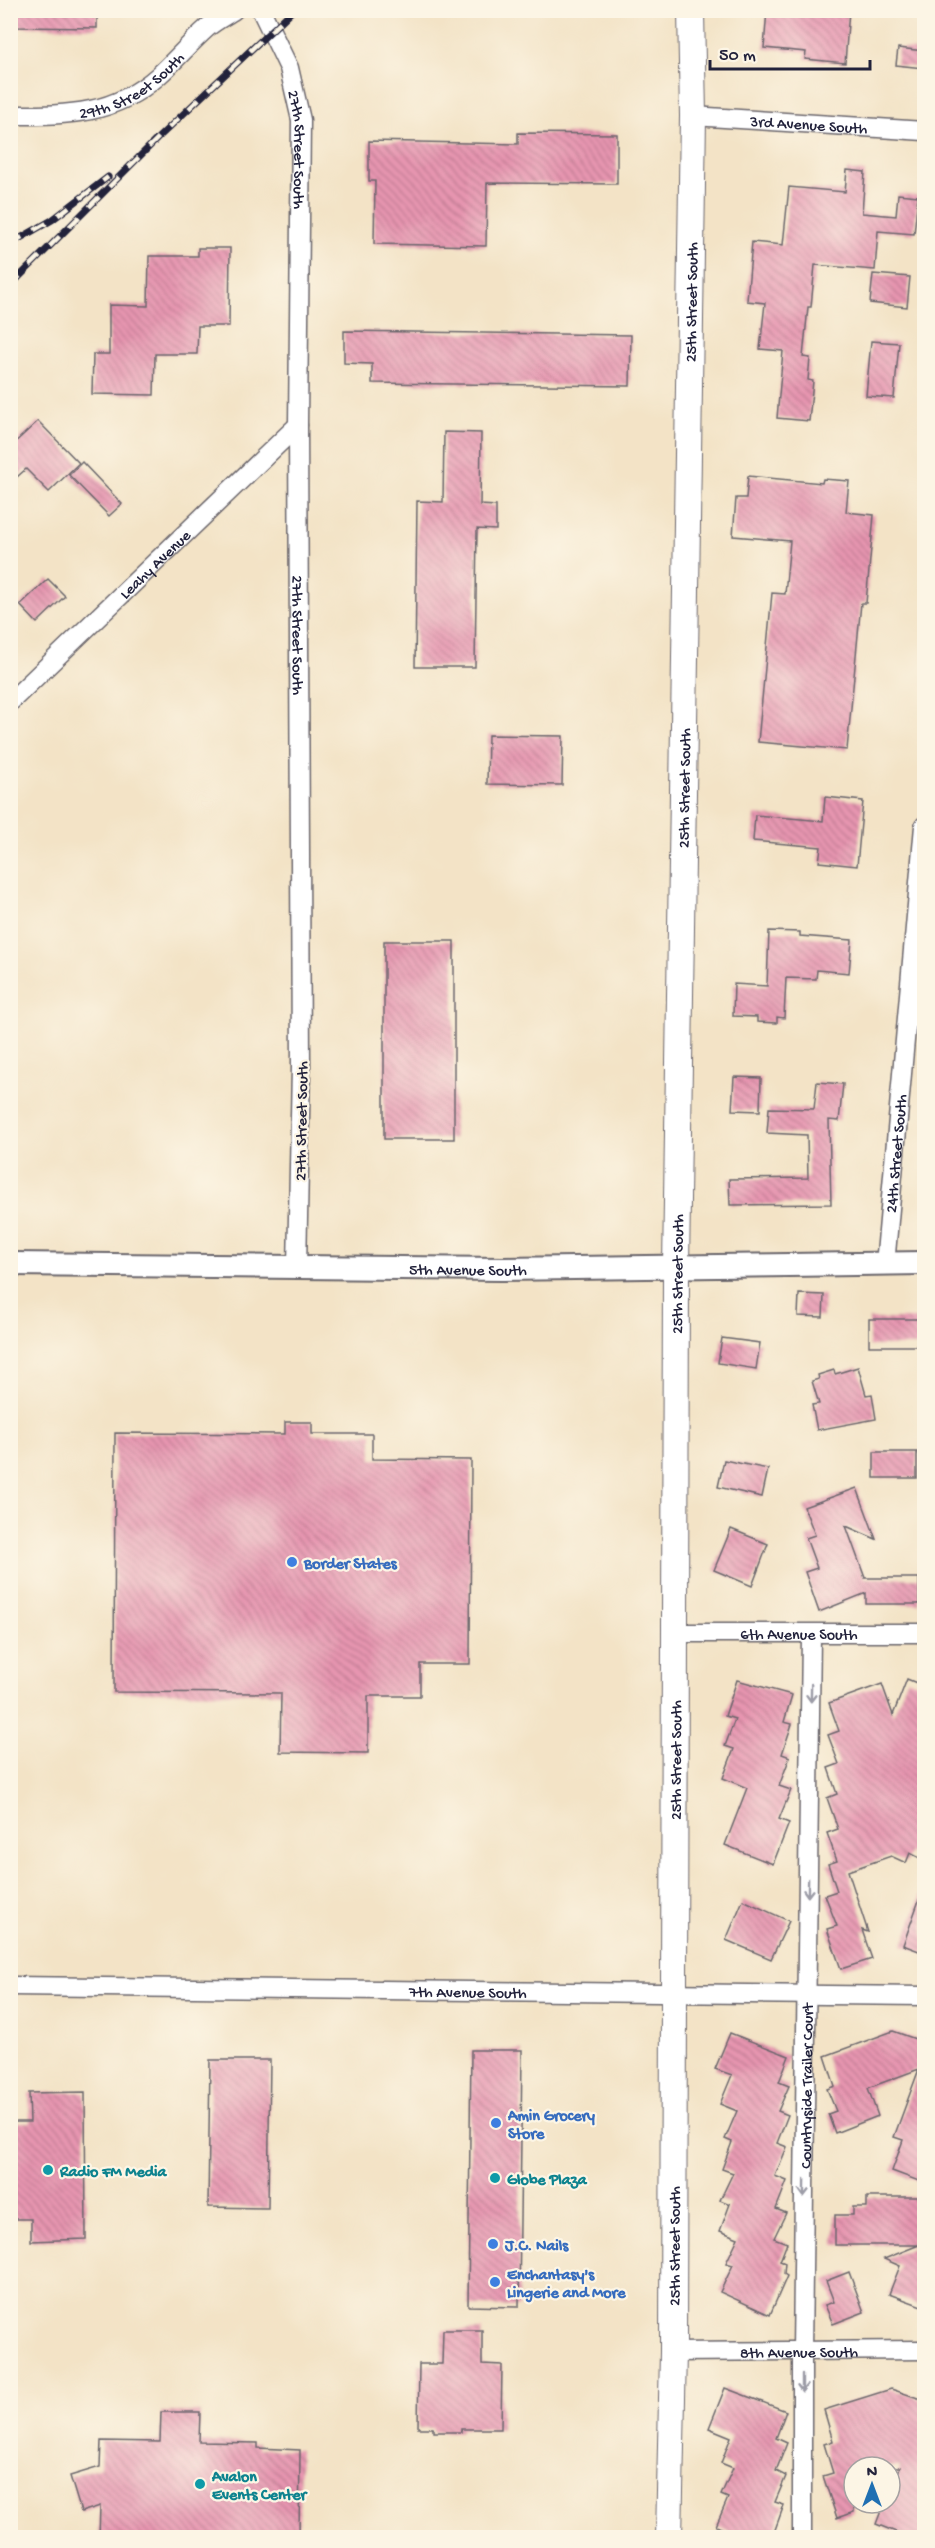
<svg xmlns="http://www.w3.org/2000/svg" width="935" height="2548" font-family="'Gochi Hand',sans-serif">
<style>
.building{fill:url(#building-back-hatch)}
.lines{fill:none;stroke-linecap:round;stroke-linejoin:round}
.minor-casing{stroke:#6b666c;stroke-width:21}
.tertiary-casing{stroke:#6b666c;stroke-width:26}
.secondary-casing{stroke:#6b666c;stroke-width:28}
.minor{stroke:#fff;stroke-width:18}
.tertiary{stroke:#fff;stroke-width:22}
.secondary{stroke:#fff;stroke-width:26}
.rail-casing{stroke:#22223b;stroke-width:7}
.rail{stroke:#fcf5e5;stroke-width:4.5;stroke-dasharray:14;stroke-linecap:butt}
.oneway{stroke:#9c9ca7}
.shop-dot{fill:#3f7fe0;stroke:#fcf5e5;stroke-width:2}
.culture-dot{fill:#0f9aa8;stroke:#fcf5e5;stroke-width:2}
.labels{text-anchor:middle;stroke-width:4.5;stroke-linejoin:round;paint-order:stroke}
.street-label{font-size:16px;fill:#22223b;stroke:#fcf5e5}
.shop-label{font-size:16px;font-weight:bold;fill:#366cbe;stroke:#fcf5e5;text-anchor:start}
.culture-label{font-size:16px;font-weight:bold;fill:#0d838f;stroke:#fcf5e5;text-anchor:start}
</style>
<defs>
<pattern id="building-back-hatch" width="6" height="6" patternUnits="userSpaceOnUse" patternTransform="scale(1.5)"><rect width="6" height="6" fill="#e795b0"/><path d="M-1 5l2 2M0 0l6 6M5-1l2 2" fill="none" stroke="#bb7990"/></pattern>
</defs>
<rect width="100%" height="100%" fill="#fcf5e5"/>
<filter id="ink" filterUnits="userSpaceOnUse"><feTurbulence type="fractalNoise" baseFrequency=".0167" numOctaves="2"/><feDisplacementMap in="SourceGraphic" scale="12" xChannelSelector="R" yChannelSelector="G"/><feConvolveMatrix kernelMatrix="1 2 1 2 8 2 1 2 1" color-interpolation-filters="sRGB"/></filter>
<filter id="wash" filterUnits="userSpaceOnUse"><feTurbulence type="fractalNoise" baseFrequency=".008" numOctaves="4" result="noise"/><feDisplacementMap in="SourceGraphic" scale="24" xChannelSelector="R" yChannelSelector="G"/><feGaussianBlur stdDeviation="1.35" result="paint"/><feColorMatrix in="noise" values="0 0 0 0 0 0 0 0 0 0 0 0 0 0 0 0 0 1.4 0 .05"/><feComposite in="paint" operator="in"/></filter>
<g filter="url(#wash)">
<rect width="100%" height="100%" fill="#f3e3c6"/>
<g id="blocks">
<!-- building -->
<g class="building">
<path d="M16 10H97V28L15 27Z"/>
<path d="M767 10H849L845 63 805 59 806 52 764 48Z"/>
<path d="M898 48 924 51 923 68 896 65Z"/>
<path d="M518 133 617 134V184L487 183 486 246 374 244 375 181H369V141L518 144Z"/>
<path d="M847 170 865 172 862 213 896 216 898 194 918 196 914 234 878 231 875 270 815 265 811 307H808L803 357 810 358 808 380 813 381 809 421 777 418 783 351 760 349 765 303 747 301 752 242 783 245 789 187 845 192Z"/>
<path d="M198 248H230L229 326H198L197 354H155L154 395 92 394 93 354H109V305L148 306 149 256H198Z"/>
<path d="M873 274 910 277 907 307 870 303Z"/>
<path d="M344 331 631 335 630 386 372 383V364L344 363Z"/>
<path d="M871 341 899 343 894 398 866 396Z"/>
<path d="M38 421 79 463 49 492 26 469 10 483V447Z"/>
<path d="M444 432 481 433 480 505 496 506V530L477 529 475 667H415L417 501 443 502Z"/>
<path d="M82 462 122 504 109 516 69 475Z"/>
<path d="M748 476 822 483 823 479 849 481 846 512 874 515 866 603H861L847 750 758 742 772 593 785 594 790 541 733 536 736 498H746Z"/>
<path d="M48 579 65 596 37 623 20 605Z"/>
<path d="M488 735 563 736 562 785 487 784Z"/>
<path d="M825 797 863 801 857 866 819 862 821 847 753 841 755 815 823 821Z"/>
<path d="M769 931 800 932V936L852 940 849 973 817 970 816 979 786 978 784 1018 777 1017V1023L757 1022V1017L733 1016 734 984 767 986Z"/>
<rect x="384" y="941" width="70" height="198"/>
<path d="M734 1077 761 1078 760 1111 732 1110Z"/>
<path d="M817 1082 843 1084 839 1121 829 1120 831 1204 730 1205 729 1179 808 1178 807 1135 767 1133 769 1108 814 1109Z"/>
<path d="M799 1294 824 1295 823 1317 798 1316Z"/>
<rect x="869" y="1319" width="52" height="27"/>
<path d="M722 1338 760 1343 756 1369 718 1363Z"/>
<path d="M858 1367 866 1395 872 1394 876 1419 817 1430 812 1405 819 1404 812 1381 819 1379 818 1375 834 1370 835 1374Z"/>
<path d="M285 1422H312V1434H372V1459L471 1460 470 1664H420V1696H368V1753L280 1752 281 1693 114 1692 115 1433 285 1434Z"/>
<rect x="874" y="1452" width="43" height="26"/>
<path d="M724 1460 768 1469 762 1497 718 1487Z"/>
<path d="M857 1488 876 1539 846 1526 865 1578H919V1604H866V1593L819 1612 805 1572 817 1568 806 1538 815 1535 804 1507Z"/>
<path d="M731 1529 768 1544 752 1586 714 1570Z"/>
<path d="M907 1679 924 1686V1860L910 1853 906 1863 891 1856 848 1871 868 1932 862 1930 872 1959 841 1969 827 1929 837 1926 825 1895 837 1891 828 1864 837 1861 827 1833 838 1829 827 1798 837 1794 828 1768 839 1764 828 1735 839 1731 829 1703 882 1684 893 1715Z"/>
<path d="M737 1680 792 1695 784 1722 792 1724 782 1754 790 1757 779 1786 791 1790 779 1819 789 1823 773 1864 725 1845 747 1788 723 1778 734 1749 725 1746 735 1719 725 1716Z"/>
<path d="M922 1892H924V1953L903 1945Z"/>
<path d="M743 1900 789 1921 771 1959 726 1940Z"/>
<path d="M893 2031 924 2042V2183L892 2171 903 2140 894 2137 919 2069 868 2088 878 2116 835 2133 828 2114 836 2111 827 2089 835 2086 825 2056Z"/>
<path d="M730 2033 789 2056 779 2082 789 2086 778 2111 788 2115 777 2143 787 2147 775 2176 787 2181 776 2209 786 2213 774 2238 787 2243 780 2261 785 2263 784 2274 787 2276 770 2315 720 2292 733 2265 726 2263 738 2238 720 2231 730 2204 720 2200 733 2173 722 2169 732 2142 725 2139 737 2111 720 2104 732 2075 715 2069Z"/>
<path d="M471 2050H522L519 2307 468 2306Z"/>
<path d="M210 2060H270L268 2208 208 2207Z"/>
<path d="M85 2092 86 2239 31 2241V2219H10V2122H30L29 2093Z"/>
<path d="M867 2197H924V2307L889 2294 900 2266 884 2259 919 2245H835V2215H853V2207H867Z"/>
<path d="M849 2272 864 2312 833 2324 825 2305 834 2302 826 2281Z"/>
<path d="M443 2330H482V2364L502 2365 501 2429H461V2432H433V2428H418L419 2364H442Z"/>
<path d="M725 2388 786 2411 776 2438 787 2443 776 2471 786 2476 775 2502 784 2505 772 2538H746L716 2526 728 2498 721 2495 733 2468 721 2463 731 2437 709 2428Z"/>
<path d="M891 2389 924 2400V2538H911L876 2524 884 2503H890V2496L900 2467H854V2512L837 2518 823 2476 833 2473 824 2444 833 2441 824 2410Z"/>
<path d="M161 2412H200L199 2442 258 2443V2448L300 2450 299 2538H99L100 2506 81 2512 70 2476 100 2467 101 2441 160 2442Z"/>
</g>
</g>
</g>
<g filter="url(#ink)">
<use href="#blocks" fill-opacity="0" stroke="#6b666c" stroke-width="1.5"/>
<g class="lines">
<!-- minor casing -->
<g class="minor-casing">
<g id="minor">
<path id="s1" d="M261 10 289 68 301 120 298 425 301 1067 297 1267"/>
<path id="s2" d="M10 115C67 115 113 116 158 76 175 61 190 43 207 28 215 21 225 16 234 10"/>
<path id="s3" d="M693 116 924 131"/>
<path id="s4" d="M10 702 298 425"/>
<path id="s5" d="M885 1265 924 826"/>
<path id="s6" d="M675 1633H924"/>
<path id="s7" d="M10 1986 924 1996"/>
<path id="s8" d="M673 2352 924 2350"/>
<path id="s9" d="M802 2538V2351L811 1635"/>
</g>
</g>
<!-- tertiary casing -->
<g class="tertiary-casing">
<g id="tertiary">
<path id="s10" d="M10 1264 503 1269 924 1263"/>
</g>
</g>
<!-- secondary casing -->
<g class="secondary-casing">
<g id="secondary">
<path id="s11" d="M669 2538 673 2352 676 1267 693 116 691 10"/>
</g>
</g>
<!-- minor -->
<use href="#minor" class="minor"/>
<!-- tertiary -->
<use href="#tertiary" class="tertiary"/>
<!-- secondary -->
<use href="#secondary" class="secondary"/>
<!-- rail casing -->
<g class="rail-casing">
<g id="rail">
<path d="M10 244 52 220 108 177"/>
<path d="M10 286 160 136 293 10"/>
</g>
</g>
<!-- rail -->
<use href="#rail" class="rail"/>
</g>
<!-- one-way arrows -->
<defs><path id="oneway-shaft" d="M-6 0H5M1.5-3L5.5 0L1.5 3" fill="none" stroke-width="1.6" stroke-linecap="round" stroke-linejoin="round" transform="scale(1.5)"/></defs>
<g class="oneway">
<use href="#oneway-shaft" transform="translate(811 1693) rotate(91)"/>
<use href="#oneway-shaft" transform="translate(808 1888) rotate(91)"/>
<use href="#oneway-shaft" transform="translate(804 2188) rotate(91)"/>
<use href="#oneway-shaft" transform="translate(802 2383) rotate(90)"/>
</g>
</g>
<!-- markers -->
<g class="shop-dot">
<circle cx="292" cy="1562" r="6"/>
<circle cx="496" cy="2123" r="6"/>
<circle cx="493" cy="2244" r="6"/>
<circle cx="495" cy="2282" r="6"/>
</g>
<g class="culture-dot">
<circle cx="48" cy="2170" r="6"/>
<circle cx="495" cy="2178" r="6"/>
<circle cx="200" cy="2484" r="6"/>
</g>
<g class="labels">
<!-- street labels -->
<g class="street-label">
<text dy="6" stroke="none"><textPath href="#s2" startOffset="129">29th Street South</textPath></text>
<text dy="6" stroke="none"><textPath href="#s3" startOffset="116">3rd Avenue South</textPath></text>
<text dy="6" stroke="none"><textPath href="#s1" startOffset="147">27th Street South</textPath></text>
<text dy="6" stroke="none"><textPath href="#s11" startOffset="2236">25th Street South</textPath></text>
<text dy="6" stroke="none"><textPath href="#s4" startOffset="200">Leahy Avenue</textPath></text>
<text dy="6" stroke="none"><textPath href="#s1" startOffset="633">27th Street South</textPath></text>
<text dy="6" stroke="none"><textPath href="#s11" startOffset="1750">25th Street South</textPath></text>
<text transform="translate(300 1121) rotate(-89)" y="6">27th Street South</text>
<text dy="6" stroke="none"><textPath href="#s5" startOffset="112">24th Street South</textPath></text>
<text dy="6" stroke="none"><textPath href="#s10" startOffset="458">5th Avenue South</textPath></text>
<text dy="6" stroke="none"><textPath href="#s11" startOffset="1264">25th Street South</textPath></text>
<text dy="6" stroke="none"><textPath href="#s6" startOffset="124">6th Avenue South</textPath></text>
<text dy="6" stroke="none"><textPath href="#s11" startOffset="778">25th Street South</textPath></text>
<text dy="6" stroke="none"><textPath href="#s7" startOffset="458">7th Avenue South</textPath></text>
<text dy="6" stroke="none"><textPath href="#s9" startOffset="452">Countryside Trailer Court</textPath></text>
<text dy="6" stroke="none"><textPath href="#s11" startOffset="292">25th Street South</textPath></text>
<text dy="6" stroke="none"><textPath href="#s8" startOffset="126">8th Avenue South</textPath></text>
</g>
<!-- shop labels -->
<g class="shop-label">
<text x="304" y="1568">Border States</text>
<text x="508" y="2120">Amin Grocery<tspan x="508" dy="18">Store</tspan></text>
<text x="505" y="2250">J.C. Nails</text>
<text x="507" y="2279">Enchantasy's<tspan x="507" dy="18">Lingerie and More</tspan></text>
</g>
<!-- culture labels -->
<g class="culture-label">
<text x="60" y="2176">Radio FM Media</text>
<text x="507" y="2184">Globe Plaza</text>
<text x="212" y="2481">Avalon<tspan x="212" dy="18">Events Center</tspan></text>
</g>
</g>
<!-- margin -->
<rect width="935" height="2548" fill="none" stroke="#fcf5e5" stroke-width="36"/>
<!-- north arrow -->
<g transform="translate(872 2485)"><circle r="28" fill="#fcf5e5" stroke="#a5a1a1" stroke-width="1.5"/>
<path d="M0-4.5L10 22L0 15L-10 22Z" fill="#1f6fb2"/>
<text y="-9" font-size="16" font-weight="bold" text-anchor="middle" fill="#22223b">N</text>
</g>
<!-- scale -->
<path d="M710 60v9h160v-9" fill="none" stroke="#22223b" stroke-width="3"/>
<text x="719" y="60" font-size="18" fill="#22223b" stroke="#fcf5e5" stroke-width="4.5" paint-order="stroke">50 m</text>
</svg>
